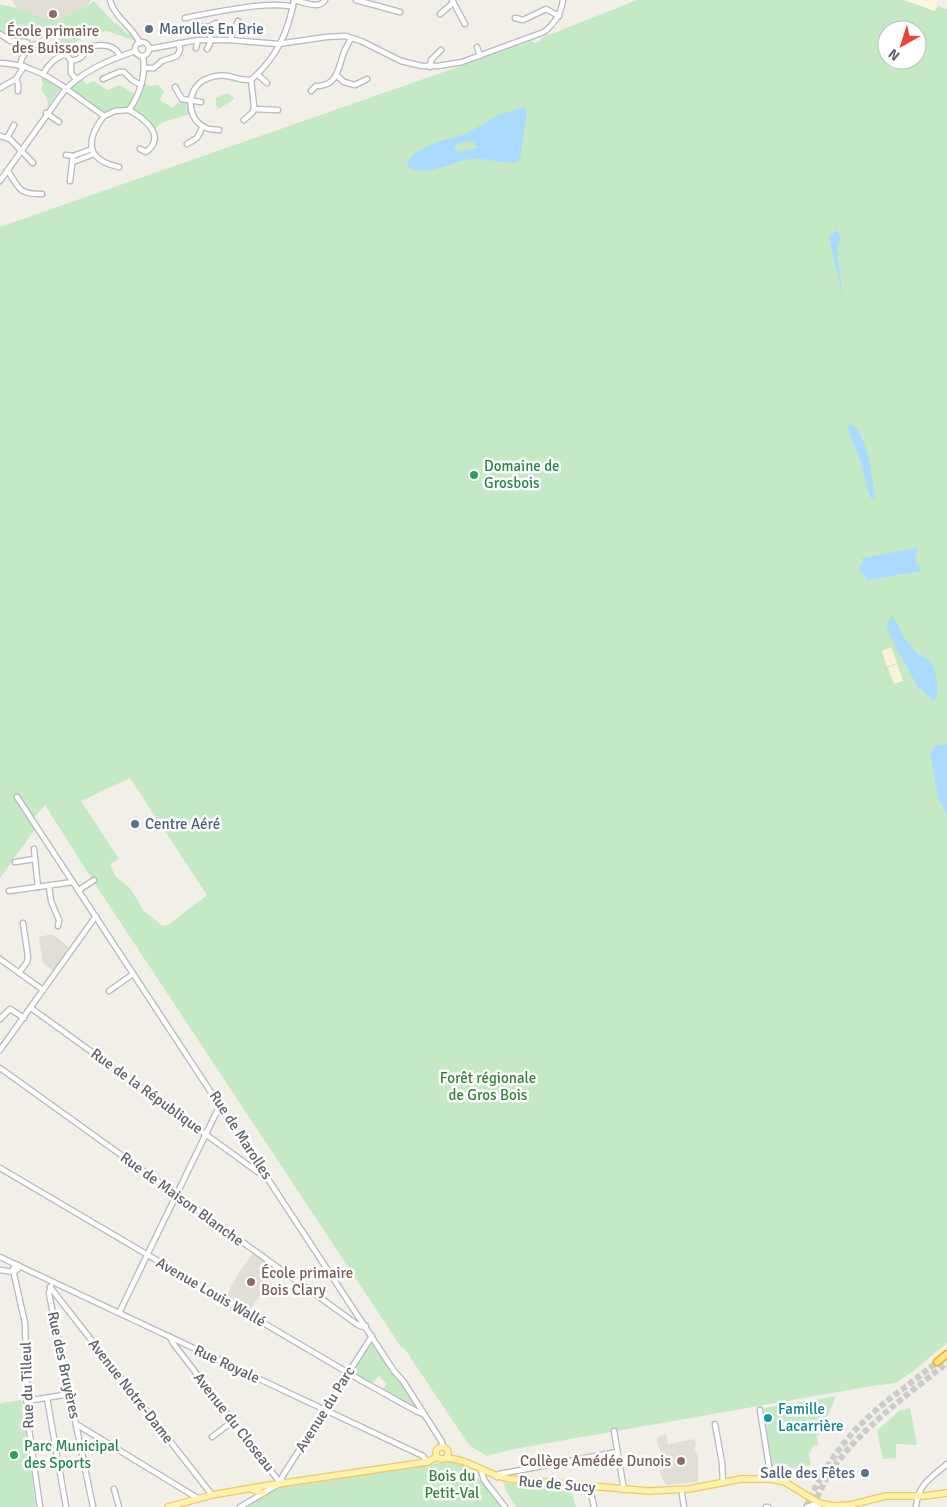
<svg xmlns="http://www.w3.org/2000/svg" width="947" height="1507" font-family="Signika,sans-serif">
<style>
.commercial{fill:#fef7e0}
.education{fill:#e1ded6}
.green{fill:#c5e8c5;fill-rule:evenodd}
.sand{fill:#fbf3d9}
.water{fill:#aadaff;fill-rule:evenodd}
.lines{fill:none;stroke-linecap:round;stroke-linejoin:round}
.highway-tunnel{stroke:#ccccc8;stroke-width:6;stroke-dasharray:6 3;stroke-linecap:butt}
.minor-casing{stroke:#b5b8bc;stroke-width:7}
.major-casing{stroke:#f2c960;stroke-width:8}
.highway-casing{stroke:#f9ab00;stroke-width:9}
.minor{stroke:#fff;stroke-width:4.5}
.major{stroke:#fff2af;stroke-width:5.5}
.highway{stroke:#fde293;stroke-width:6}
.education-dot{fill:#8d6e63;stroke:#fff;stroke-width:2}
.service-dot{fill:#5c6f8a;stroke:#fff;stroke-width:2}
.leisure-dot{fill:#2e9e5b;stroke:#fff;stroke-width:2}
.culture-dot{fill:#0f9aa8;stroke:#fff;stroke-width:2}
.labels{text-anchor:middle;stroke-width:5;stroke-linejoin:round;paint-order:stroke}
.service-label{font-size:15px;fill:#4e5e75;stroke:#fff;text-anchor:start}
.education-label{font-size:15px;fill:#785e54;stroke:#fff}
.leisure-label{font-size:15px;fill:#27864d;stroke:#fff;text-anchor:start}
.park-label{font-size:15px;fill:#348238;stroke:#fff}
.street-label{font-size:15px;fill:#5f6368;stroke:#fff}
.culture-label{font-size:15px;fill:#0d838f;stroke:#fff;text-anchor:start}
</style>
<rect width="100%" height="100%" fill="#f1efe8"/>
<!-- commercial -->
<path class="commercial" d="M906 0H938L934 11Z"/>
<!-- education -->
<g class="education">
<path d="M12 0H91L88 6 55 21 16 8Z"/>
<path d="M52 934 70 948 53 971 43 963 39 937Z"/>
<path d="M253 1253 277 1270 250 1310 226 1296 238 1274Z"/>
<path d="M666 1434 668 1444 695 1439 696 1446 694 1447 698 1457V1482L666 1485 659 1471 666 1467 656 1440 661 1435Z"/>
</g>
<!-- green -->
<g class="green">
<path d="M637 0H903L935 11 938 6 947 9V1343L912 1372 896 1383 872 1386 514 1449 487 1456 469 1445 404 1348 401 1347 97 887 45 805 33 819 37 830 33 832 0 878V227L532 41 535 43 540 41 541 38ZM887 30H917V60H887ZM130 778 207 895 168 925 163 926 144 911 130 888 115 876 110 864 119 859 81 801Z"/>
<path d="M94 1 114 23H116L128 34 133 36 135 41 107 31 86 34 72 46 61 43 57 35 19 25 6 33 0 32V4L16 8 55 21 88 6Z"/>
<path d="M41 75 58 85 60 89 47 108C49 100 47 96 41 90L43 85Z"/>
<path d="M81 78 86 84 94 81 107 90 120 85 135 94 129 108 120 107 103 112 72 91V86Z"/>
<path d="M145 84 150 86 158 85 164 91 160 100 173 108 180 100 188 102 190 114 163 122 153 130 149 122 134 110Z"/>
<path d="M227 93 234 98 232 101 218 109 216 105V98Z"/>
<path d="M370 1342H373L416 1407 415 1408 383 1389 387 1384 379 1376 372 1383 353 1372 352 1370Z"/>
<path d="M836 1396 819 1435H817L818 1445 813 1446 809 1454 811 1465 789 1469 788 1464 772 1466 764 1408Z"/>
<path d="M21 1400 36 1507H0V1403Z"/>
<path d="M910 1408 917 1445 896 1444V1458L883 1459 877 1431 899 1411Z"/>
<path d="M452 1461C472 1465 489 1491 501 1507H247L270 1491 285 1487Z"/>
<path d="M504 1483 570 1488 576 1507H516L505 1489Z"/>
</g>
<!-- sand -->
<g class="sand">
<path d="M891 647 897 663 887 667 882 651Z"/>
<path d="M897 664 903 681 894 684 888 668Z"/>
</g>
<!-- water -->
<g class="water">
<path d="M523 107 527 110 520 160 516 162C499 164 482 156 465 160 448 164 423 177 408 167L407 162 413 154 437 142 466 134 496 116ZM471 140 477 146 478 148 457 152 454 147 457 144Z"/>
<path d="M836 230 841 236 837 250 843 298 829 237Z"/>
<path d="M852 424C869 440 871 473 875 495L874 499 871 498 869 494 861 463 848 429 849 425Z"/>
<path d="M917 548V553L915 556 916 564 920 566 921 571 866 580 865 576 860 573 859 567 863 563 862 558Z"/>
<path d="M892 616C899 624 901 635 908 643 921 661 934 654 937 683 937 690 938 696 934 701L918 687 895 646 887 627 888 622Z"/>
<path d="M947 744V814L939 800 930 753 933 750 934 746Z"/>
</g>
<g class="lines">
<!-- highway-tunnel -->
<g class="highway-tunnel">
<path d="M813 1506C819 1494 824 1482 831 1471 859 1430 908 1394 947 1363"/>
<path d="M806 1507C820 1476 837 1448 861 1424 884 1401 912 1383 937 1362"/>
</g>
<!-- minor casing -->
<g class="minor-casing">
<g id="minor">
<path d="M110 0C114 17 132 26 140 43"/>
<path d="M294 0C304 2 319 10 325 0"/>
<path d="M356 0 400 12"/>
<path d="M452 0 465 24"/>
<path d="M440 14 453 3"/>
<path d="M185 18C211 13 270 0 293 7"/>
<path d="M515 18 523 20 546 9 559 16"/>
<path d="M194 26 209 27 216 23"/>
<path d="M0 34 10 41 26 42 31 46 22 58 20 65"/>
<path d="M230 40 238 21"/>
<circle cx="142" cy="49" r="7"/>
<path d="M31 46 40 43 47 37"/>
<path d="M477 47 480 56"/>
<path d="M196 48 198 40"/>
<path d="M149 49 198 40H230L278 44 326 37 345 36 361 41 401 61 422 66H438L462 62 544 32C555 23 561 14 563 0"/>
<path d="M207 49C212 43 211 35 209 27"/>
<path d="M0 63C25 64 43 73 64 87"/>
<path d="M430 67 431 60 441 50"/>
<path d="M145 68H154L162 61 177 56 180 50 179 43"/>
<path d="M43 74C48 65 57 55 67 55L71 61"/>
<path d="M258 75 267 83"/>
<path d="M336 75 344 82 355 85 367 79"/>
<path d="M16 79 18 84V91"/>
<path d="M76 79 71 73V61C81 59 83 57 88 47 100 44 114 43 120 56"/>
<path d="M103 79 119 72H124L132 80 141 85"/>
<path d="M251 80C277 57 288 33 294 0"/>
<path d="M68 87C87 69 110 59 136 51"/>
<path d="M175 87 182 99 201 102"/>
<path d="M0 88 16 79 24 66"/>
<path d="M68 90 104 116 115 111 129 110C140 94 146 75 143 56"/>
<path d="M311 91 316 86C338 86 338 68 344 52 346 47 349 43 351 38"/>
<path d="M254 109 278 110"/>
<path d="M129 110C145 119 167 136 146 152L140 149"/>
<path d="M46 113 59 122"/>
<path d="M104 116C85 141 86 160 119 167"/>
<path d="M244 120 253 112 254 106 251 80"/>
<path d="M219 130C214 129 208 130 204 127 185 117 187 87 206 79 228 70 233 81 251 80"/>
<path d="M0 136 10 139 33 163"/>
<path d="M7 138 14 125"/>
<path d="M187 144 197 138 203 126"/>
<path d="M66 155 73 156 70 181"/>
<path d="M73 156 92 149"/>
<path d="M73 162 94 154"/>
<path d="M8 171C20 190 19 194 42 194"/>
<path d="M0 181 64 91"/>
<path d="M17 797 394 1371 403 1381 442 1442 443 1447"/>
<path d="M34 849 38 887"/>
<path d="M15 862 35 859"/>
<path d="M49 886 51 901 59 920 58 926"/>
<path d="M79 890 94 880"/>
<path d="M9 891 73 882"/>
<path d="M0 959 43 990"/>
<path d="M19 973 27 962 28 957 23 923"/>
<path d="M109 991 133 974"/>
<path d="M31 1008 255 1170 258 1172 263 1170"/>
<path d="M0 1019 10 1009 24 1018"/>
<path d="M0 1050 96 916"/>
<path d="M0 1068 358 1325 364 1327 366 1326"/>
<path d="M0 1168 362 1381 416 1411 423 1414"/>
<path d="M0 1257 423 1456 427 1462"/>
<path d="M15 1264 13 1270 25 1323 28 1422 40 1507"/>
<path d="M0 1270 14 1272 18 1269V1265"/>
<path d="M51 1286 49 1293 50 1299 93 1507"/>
<path d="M50 1287 212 1495"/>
<path d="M119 1313 220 1105"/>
<path d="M170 1337 173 1343 281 1484"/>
<path d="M47 1398 66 1507"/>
<path d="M26 1401 70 1394"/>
<path d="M760 1410 771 1479"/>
<path d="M76 1424 199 1499"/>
<path d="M715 1424 722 1463 723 1483"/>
<path d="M614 1431 624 1490"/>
<path d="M212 1437 233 1421"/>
<path d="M481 1470 484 1480 505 1507"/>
<path d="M497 1477 499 1474 510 1472 617 1452"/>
<path d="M281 1484 282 1477 372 1336"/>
<path d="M590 1487 594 1507"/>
<path d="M114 1489 119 1507"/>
<path d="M682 1494 684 1507"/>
<path d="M240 1507 277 1485"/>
<path d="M766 1507H768"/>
<path d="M807 1507 819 1503 818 1507"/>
<path d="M916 1507C918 1484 931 1478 947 1464"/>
</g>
</g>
<!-- major casing -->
<g class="major-casing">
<g id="major">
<circle cx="442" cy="1453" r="6"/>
<path d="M447 1458C469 1459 488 1476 510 1479L648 1491 689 1489 741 1479H771L785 1482 819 1503 835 1506 850 1505 886 1496H925L947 1493"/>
<path d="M251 1489 263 1493"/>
<path d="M168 1507 212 1495 264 1486 427 1462 437 1457"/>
</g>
</g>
<!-- highway casing -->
<g class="highway-casing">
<path id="highway" d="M937 1362 947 1354"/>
</g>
<!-- minor -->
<use href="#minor" class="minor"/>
<!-- major -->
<use href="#major" class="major"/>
<!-- highway -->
<use href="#highway" class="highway"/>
</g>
<!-- markers -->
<g class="education-dot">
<circle cx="53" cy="14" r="5"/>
<circle cx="251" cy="1282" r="5"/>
<circle cx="681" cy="1461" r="5"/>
</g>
<g class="service-dot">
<circle cx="149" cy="29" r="5"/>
<circle cx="135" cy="824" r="5"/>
<circle cx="865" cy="1473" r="5"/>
</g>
<g class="leisure-dot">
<circle cx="474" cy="475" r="5"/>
<circle cx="14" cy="1455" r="5"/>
</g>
<circle class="culture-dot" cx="768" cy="1418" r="5"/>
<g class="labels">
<!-- service labels -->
<g class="service-label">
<text x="159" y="34">Marolles En Brie</text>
<text x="145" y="829">Centre Aéré</text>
<text x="855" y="1478" text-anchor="end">Salle des Fêtes</text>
</g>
<!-- education labels -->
<g class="education-label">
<text x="53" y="36">École primaire<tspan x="53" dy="17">des Buissons</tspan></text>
<text x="261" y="1278" text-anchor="start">École primaire<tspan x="261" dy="17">Bois Clary</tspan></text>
<text x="671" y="1466" text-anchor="end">Collège Amédée Dunois</text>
</g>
<!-- leisure labels -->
<g class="leisure-label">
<text x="484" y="471">Domaine de<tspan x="484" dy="17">Grosbois</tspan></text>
<text x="24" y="1451">Parc Municipal<tspan x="24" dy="17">des Sports</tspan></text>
</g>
<!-- park labels -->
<g class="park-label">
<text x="488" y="1083">Forêt régionale<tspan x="488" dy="17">de Gros Bois</tspan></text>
<text x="452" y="1481">Bois du<tspan x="452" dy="17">Petit-Val</tspan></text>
</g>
<!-- street labels -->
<g class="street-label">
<text transform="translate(147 1091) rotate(36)" y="5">Rue de la République</text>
<text transform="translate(241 1135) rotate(57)" y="5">Rue de Marolles</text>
<text transform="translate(182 1199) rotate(36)" y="5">Rue de Maison Blanche</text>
<text transform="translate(211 1292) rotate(30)" y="5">Avenue Louis Wallé</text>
<text transform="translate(227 1364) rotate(25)" y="5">Rue Royale</text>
<text transform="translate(64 1365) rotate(78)" y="5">Rue des Bruyères</text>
<text transform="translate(27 1385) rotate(-92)" y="5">Rue du Tilleul</text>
<text transform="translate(131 1391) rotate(52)" y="5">Avenue Notre-Dame</text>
<text transform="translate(325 1409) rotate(-58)" y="5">Avenue du Parc</text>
<text transform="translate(234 1422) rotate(52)" y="5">Avenue du Closeau</text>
<text transform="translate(557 1484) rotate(5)" y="5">Rue de Sucy</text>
</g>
<!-- culture labels -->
<g class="culture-label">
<text x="778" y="1414">Famille<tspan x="778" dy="17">Lacarrière</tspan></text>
</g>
</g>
<!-- north arrow -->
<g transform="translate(902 45) rotate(219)"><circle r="24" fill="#ffffff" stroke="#bfc1c3"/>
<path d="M0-4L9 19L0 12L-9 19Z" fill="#ea4335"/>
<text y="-8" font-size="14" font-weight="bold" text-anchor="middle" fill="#5f6368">N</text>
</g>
</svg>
